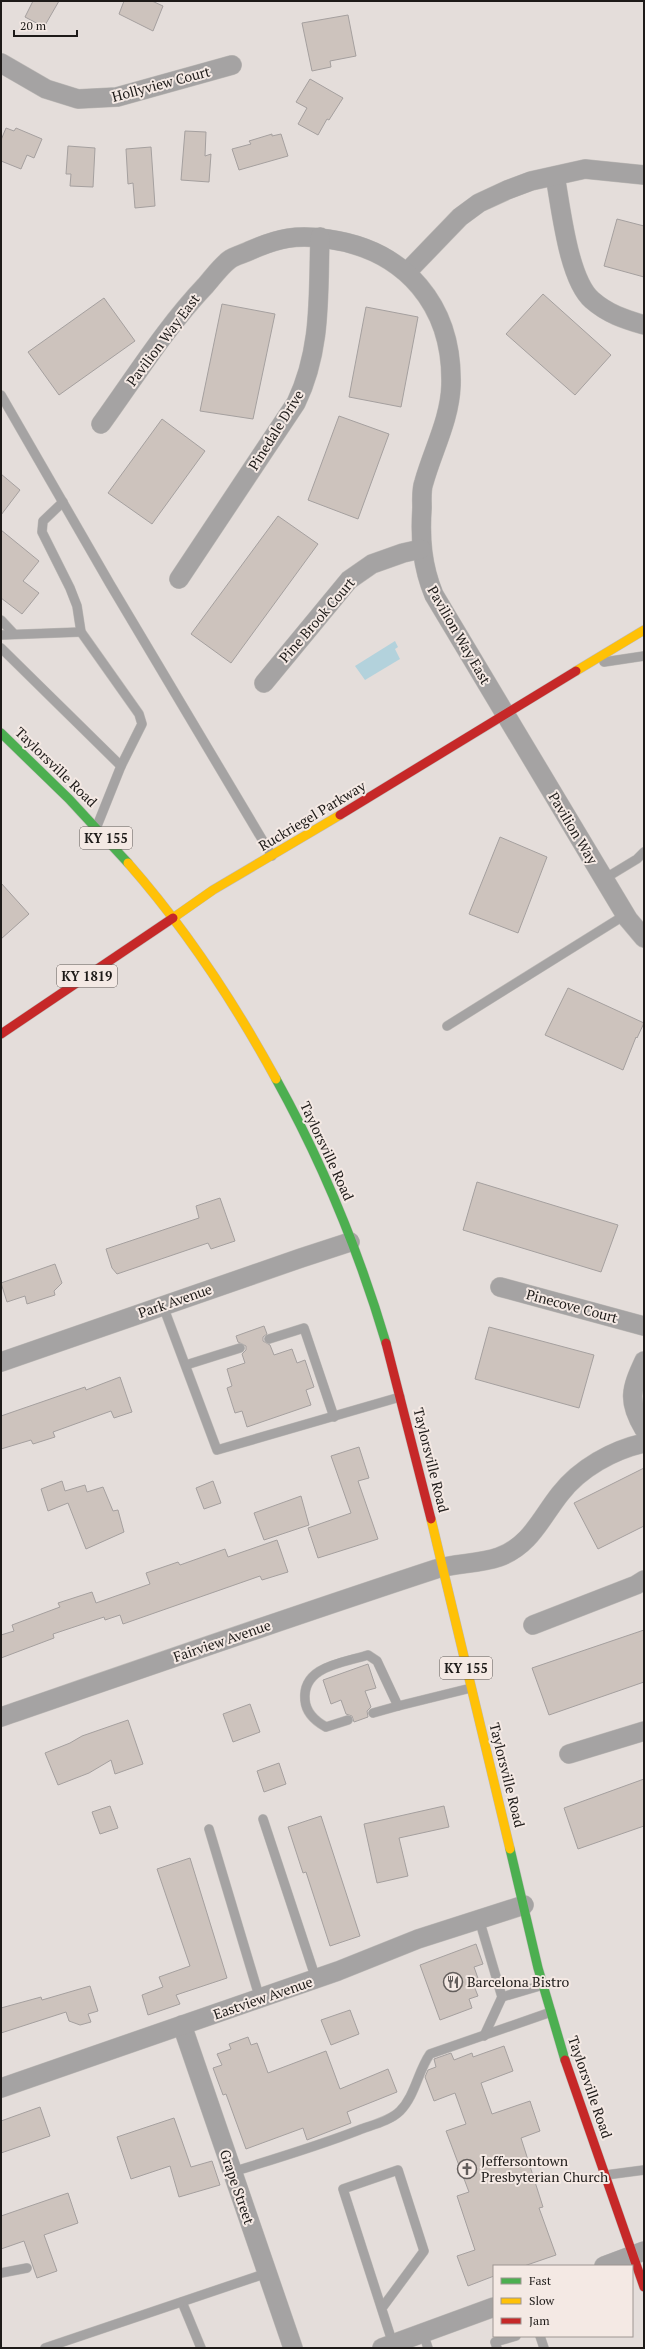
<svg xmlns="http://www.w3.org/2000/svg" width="645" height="2349" font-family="'PT Serif',serif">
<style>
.water{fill:#b3d2dc}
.building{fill:#cdc3bd;stroke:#a5a09f}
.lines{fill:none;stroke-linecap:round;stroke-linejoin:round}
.lane-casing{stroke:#bfbbb8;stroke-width:10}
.street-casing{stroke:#bfbbb8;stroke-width:20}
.fast-casing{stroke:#bfbbb8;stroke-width:10}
.slow-casing{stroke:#bfbbb8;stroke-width:10}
.jam-casing{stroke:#bfbbb8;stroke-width:10}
.lane{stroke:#a5a3a3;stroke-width:9}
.street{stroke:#a5a3a3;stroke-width:19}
.fast{stroke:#4caf50;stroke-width:9}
.slow{stroke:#ffc107;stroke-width:9}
.jam{stroke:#c62828;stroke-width:9}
.labels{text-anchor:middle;stroke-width:4;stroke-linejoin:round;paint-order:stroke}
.shield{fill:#f4e9e4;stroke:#5e5855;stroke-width:1}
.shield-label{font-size:13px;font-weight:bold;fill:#1d1a18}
.street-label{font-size:14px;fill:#1d1a18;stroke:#f4e9e4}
.poi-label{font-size:14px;fill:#1d1a18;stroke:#f4e9e4;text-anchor:start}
</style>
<rect width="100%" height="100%" fill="#e4ddda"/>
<!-- water -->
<path class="water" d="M395 641 398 647 395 649 400 659 365 680 355 666Z"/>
<!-- building -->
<g class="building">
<path d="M33 1H59L44 27 25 17Z"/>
<path d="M124 1H152L163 6 153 31 119 14Z"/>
<path d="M348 15 356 56 330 61 331 67 312 71 302 23Z"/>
<path d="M310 79 343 98 329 120 327 119 318 135 298 124 307 108 296 102Z"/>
<path d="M6 128 14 131 16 128 42 139 34 158 27 155 21 169 1 161V140Z"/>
<path d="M185 131 206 132 205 156 211 154 209 182 181 180Z"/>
<path d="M272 134V136L281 134 288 156 239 170 232 149 251 144 249 141Z"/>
<path d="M68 146 95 148 93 187 70 186 71 174H66Z"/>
<path d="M151 147 155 206 135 208 133 183 128 184 126 149Z"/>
<path d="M617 219 644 226V277L604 266Z"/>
<path d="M543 294 611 355 575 395 506 334Z"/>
<path d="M104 298 135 341 59 395 28 352Z"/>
<path d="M222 304 275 314 253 419 200 411Z"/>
<path d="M366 307 418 317 401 407 349 397Z"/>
<path d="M339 416 389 434 358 519 308 500Z"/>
<path d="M162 419 205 451 152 524 108 493Z"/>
<path d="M1 474 20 490 1 515Z"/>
<path d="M278 516 318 544 231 663 191 634Z"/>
<path d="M1 530 39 561 23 581 39 593 22 614 1 598Z"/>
<path d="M500 837 547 857 518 933 469 914Z"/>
<path d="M1 883 29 914 1 939Z"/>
<path d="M568 988 644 1023 637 1038 636 1037 623 1070 545 1035Z"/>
<path d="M477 1182 618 1225 601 1272 463 1230Z"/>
<path d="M220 1198 235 1241 211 1249 208 1243 117 1274 112 1268 106 1249 199 1218 196 1206Z"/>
<path d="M55 1264 62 1283 54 1291 55 1295 27 1304 25 1296 7 1302 1 1283Z"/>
<path d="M264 1326 267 1334 263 1337V1341L270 1345 274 1355 292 1349 297 1363 305 1360 314 1387 306 1390 311 1405 247 1427 242 1411 235 1413 227 1388 232 1386 227 1369 245 1363 242 1354 246 1350V1346L238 1342 236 1336Z"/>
<path d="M489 1327 594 1355 579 1408 475 1379Z"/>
<path d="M120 1377 132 1412 114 1418 111 1411 53 1432 55 1437 33 1444 31 1440 1 1449V1416L85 1387 86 1390Z"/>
<path d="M359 1447 369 1478 358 1481 378 1539 318 1558 308 1528 351 1513 331 1456Z"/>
<path d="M644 1468V1526L598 1549 574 1503Z"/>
<path d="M62 1481 65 1491 85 1485 87 1492 103 1487 113 1511 118 1510 124 1532 86 1549 68 1503 48 1511 41 1489Z"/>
<path d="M213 1481 221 1503 204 1509 196 1488Z"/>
<path d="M301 1496 309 1525 264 1540 254 1513Z"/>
<path d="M277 1540 288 1572 262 1580 260 1576 123 1624 120 1615 105 1620 104 1617 53 1634 54 1638 1 1658V1635L14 1631 12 1625 60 1607 58 1603 92 1592 96 1603 150 1584 146 1573 178 1562 180 1565 225 1549 228 1557Z"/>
<path d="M644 1630V1682L549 1715 532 1668Z"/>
<path d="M368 1664 376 1688 365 1691 371 1707 367 1711 368 1717 354 1722 352 1716 346 1714 341 1700 331 1704 323 1680Z"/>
<path d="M250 1704 260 1732 233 1742 223 1714Z"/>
<path d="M128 1720 143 1764 115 1774 111 1760 89 1773 58 1785 45 1753 70 1743 82 1736Z"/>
<path d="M279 1763 286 1784 264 1792 257 1771Z"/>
<path d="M644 1779V1826L578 1849 564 1808Z"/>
<path d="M110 1806 118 1828 100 1834 92 1812Z"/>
<path d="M444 1806 449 1827 399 1838 408 1876 377 1883 364 1824Z"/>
<path d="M321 1816 360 1936 330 1946 306 1872 303 1873 288 1827Z"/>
<path d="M190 1858 227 1978 176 1995 180 2004 148 2015 142 1995 163 1987 159 1977 190 1966 157 1869Z"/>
<path d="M476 1944 483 1964 474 1967 480 1984 474 1986 478 1996 469 1999 472 2008 440 2020 420 1965Z"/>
<path d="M90 1986 98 2011 88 2014 91 2022 80 2025 69 2021 66 2012 1 2033V2008L41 1997 42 2000Z"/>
<path d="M350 2010 359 2034 331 2045 321 2020Z"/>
<path d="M248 2037 251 2045 257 2043 268 2073 326 2051 340 2089 388 2069 397 2092 347 2112 351 2123 307 2140 303 2128 246 2149 226 2094 223 2095 213 2068 222 2065 217 2054 231 2049 229 2044Z"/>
<path d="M504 2046 513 2071 481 2083 492 2114 530 2101 540 2131 521 2138 543 2207 539 2208 556 2255 524 2266H494V2276L468 2286 457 2256 475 2250 457 2196 469 2192 446 2131 466 2124 455 2093 434 2101 425 2077 428 2070 436 2067 434 2059 451 2053 454 2060 472 2053 473 2057Z"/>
<path d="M40 2107 50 2136 1 2153V2121Z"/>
<path d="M174 2118 191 2167 212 2161 220 2185 179 2197 170 2166 131 2179 117 2137Z"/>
<path d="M68 2193 78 2223 44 2235 57 2271 37 2278 24 2241 1 2249V2216Z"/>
</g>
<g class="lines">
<!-- lane casing -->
<g class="lane-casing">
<g id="lane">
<path d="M1 395 110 584 272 856"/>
<path d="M63 502 43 521 42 532 70 588 77 606 81 632 139 714 142 724 121 766 97 826"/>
<path d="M1 620 14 634"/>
<path d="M1 635 81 632"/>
<path d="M1 648 121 766"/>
<path d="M604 662 644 656"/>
<path d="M604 879 637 859 644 852"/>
<path d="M447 1026 625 915"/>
<path d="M163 1306 217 1450 400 1397"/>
<path d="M269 1339 304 1328 334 1417"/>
<path d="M186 1365 240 1348"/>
<path d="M398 1706 471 1688"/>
<path d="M348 1720 326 1727C315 1721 306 1713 305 1700 302 1666 343 1663 368 1655L377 1661 398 1706 373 1713"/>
<path d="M263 1819 316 1979"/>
<path d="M209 1829 260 1999"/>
<path d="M479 1919 502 1997 484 2036"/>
<path d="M502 1997 543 1985"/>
<path d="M232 2172C275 2159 318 2146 359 2130 372 2125 390 2121 400 2111 415 2096 418 2071 430 2054L551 2012"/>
<path d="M606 2175 644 2170"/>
<path d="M1 2273 27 2268"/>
<path d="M182 2302 201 2348"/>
<path d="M382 2308 424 2251 398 2170 343 2189 393 2344"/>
<path d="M423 2333 428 2348"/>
<path d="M540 2336 544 2348"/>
<path d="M45 2348 267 2273"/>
<path d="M497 2348 495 2342 516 2336"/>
</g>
</g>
<!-- street casing -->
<g class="street-casing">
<g id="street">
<path d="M1 63 46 89 78 99 117 97 232 65"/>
<path d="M555 176C561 207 568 279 592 300 608 314 624 319 644 325"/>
<path d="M407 272 460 217 479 203 507 190 531 181 585 169 644 175"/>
<path d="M101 424C135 377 166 327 206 285 213 277 220 267 229 260 234 256 243 254 249 251 278 238 297 234 328 239 406 250 453 306 451 385 450 419 433 450 424 482 421 490 422 499 422 508 420 539 422 566 434 595L604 879 628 919 644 938"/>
<path d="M179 579 296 403C322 349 318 295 320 237"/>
<path d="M264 683 349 580 372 564 403 553 421 549"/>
<path d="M500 1287 644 1326"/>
<path d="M644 1361C631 1389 627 1401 644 1429"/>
<path d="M1 1362 301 1258 350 1242"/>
<path d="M533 1625 636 1585 644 1580"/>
<path d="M1 1717C146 1667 290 1617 436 1569 456 1563 479 1564 499 1557 530 1546 541 1518 560 1494 580 1468 613 1450 644 1443"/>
<path d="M569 1754 644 1731"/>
<path d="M182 2025 293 2348"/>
<path d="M1 2088 338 1971 418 1939 524 1905"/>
<path d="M604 2266 644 2251"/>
<path d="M382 2348 494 2307"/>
</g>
</g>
<!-- fast casing -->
<g class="fast-casing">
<g id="fast">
<path d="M1 733 69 799 128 863"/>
<path d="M276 1079C322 1162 359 1252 386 1343"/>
<path d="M510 1849 538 1968 565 2060"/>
</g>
</g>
<!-- slow casing -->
<g class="slow-casing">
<g id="slow">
<path d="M576 671 644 630"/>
<path d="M128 863C186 929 234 1002 276 1079"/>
<path d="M173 918 213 890 340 815"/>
<path d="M431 1519 510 1849"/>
</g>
</g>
<!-- jam casing -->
<g class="jam-casing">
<g id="jam">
<path d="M340 815 576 671"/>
<path d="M1 1034 173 918"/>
<path d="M386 1343 431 1519"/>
<path d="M565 2060 644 2287"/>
</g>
</g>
<!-- lane -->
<use href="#lane" class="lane"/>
<!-- street -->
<use href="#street" class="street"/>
<!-- fast -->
<use href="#fast" class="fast"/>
<!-- slow -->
<use href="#slow" class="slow"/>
<!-- jam -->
<use href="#jam" class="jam"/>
</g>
<!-- icons -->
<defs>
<g id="restaurant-ring" transform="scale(1)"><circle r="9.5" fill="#f4e9e4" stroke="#635e5c" stroke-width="1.5"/><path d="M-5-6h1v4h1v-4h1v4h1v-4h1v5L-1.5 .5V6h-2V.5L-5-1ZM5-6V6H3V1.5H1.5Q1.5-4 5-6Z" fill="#635e5c"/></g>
<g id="church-ring" transform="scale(1)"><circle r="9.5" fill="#f4e9e4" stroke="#635e5c" stroke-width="1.5"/><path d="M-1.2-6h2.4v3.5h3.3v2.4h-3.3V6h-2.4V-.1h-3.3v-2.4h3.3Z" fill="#635e5c"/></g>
</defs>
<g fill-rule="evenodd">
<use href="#restaurant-ring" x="453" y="1982"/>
<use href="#church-ring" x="467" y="2169"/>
</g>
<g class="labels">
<!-- shield labels -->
<g class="shield">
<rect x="80" y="827" width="52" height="22" rx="3"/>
<rect x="57" y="965" width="60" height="22" rx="3"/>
<rect x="440" y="1657" width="52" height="22" rx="3"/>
</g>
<g class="shield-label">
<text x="106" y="843">KY 155</text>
<text x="87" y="981">KY 1819</text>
<text x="466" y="1673">KY 155</text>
</g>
<!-- street labels -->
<g class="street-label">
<text transform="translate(161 84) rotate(-15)" y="5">Hollyview Court</text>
<text transform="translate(163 340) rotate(-53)" y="5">Pavilion Way East</text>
<text transform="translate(276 430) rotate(-58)" y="5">Pinedale Drive</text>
<text transform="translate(317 620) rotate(-49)" y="5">Pine Brook Court</text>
<text transform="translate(459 635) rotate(60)" y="5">Pavilion Way East</text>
<text transform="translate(56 767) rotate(44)" y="5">Taylorsville Road</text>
<text transform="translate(312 816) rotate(-31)" y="5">Ruckriegel Parkway</text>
<text transform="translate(573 828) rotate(59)" y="5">Pavilion Way</text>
<text transform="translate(327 1151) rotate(65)" y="5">Taylorsville Road</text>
<text transform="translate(175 1301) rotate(-19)" y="5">Park Avenue</text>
<text transform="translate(572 1306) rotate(15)" y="5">Pinecove Court</text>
<text transform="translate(431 1460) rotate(76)" y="5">Taylorsville Road</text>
<text transform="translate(222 1641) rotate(-19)" y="5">Fairview Avenue</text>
<text transform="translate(507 1775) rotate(76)" y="5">Taylorsville Road</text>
<text transform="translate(263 1998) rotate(-19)" y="5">Eastview Avenue</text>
<text transform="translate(590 2087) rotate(71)" y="5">Taylorsville Road</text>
<text transform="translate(237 2187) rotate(71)" y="5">Grape Street</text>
</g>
<!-- poi labels -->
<g class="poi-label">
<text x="467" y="1987">Barcelona Bistro</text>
<text x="481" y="2166">Jeffersontown<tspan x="481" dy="16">Presbyterian Church</tspan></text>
</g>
</g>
<!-- border -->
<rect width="645" height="2349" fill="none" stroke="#1d1a18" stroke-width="4"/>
<!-- legend -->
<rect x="493" y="2265" width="140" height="72" fill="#f4e9e4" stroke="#9e9692"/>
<rect x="501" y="2278" width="20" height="6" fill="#4caf50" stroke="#9e9692"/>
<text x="529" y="2285" font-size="12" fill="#1d1a18">Fast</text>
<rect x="501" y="2298" width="20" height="6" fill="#ffc107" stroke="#9e9692"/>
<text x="529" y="2305" font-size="12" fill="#1d1a18">Slow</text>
<rect x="501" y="2318" width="20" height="6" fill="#c62828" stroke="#9e9692"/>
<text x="529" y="2325" font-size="12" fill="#1d1a18">Jam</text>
<!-- scale -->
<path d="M14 30v6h63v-6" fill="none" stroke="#1d1a18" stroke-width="2"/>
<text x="20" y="30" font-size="12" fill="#1d1a18" stroke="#f4e9e4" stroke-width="3" paint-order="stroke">20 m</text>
</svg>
